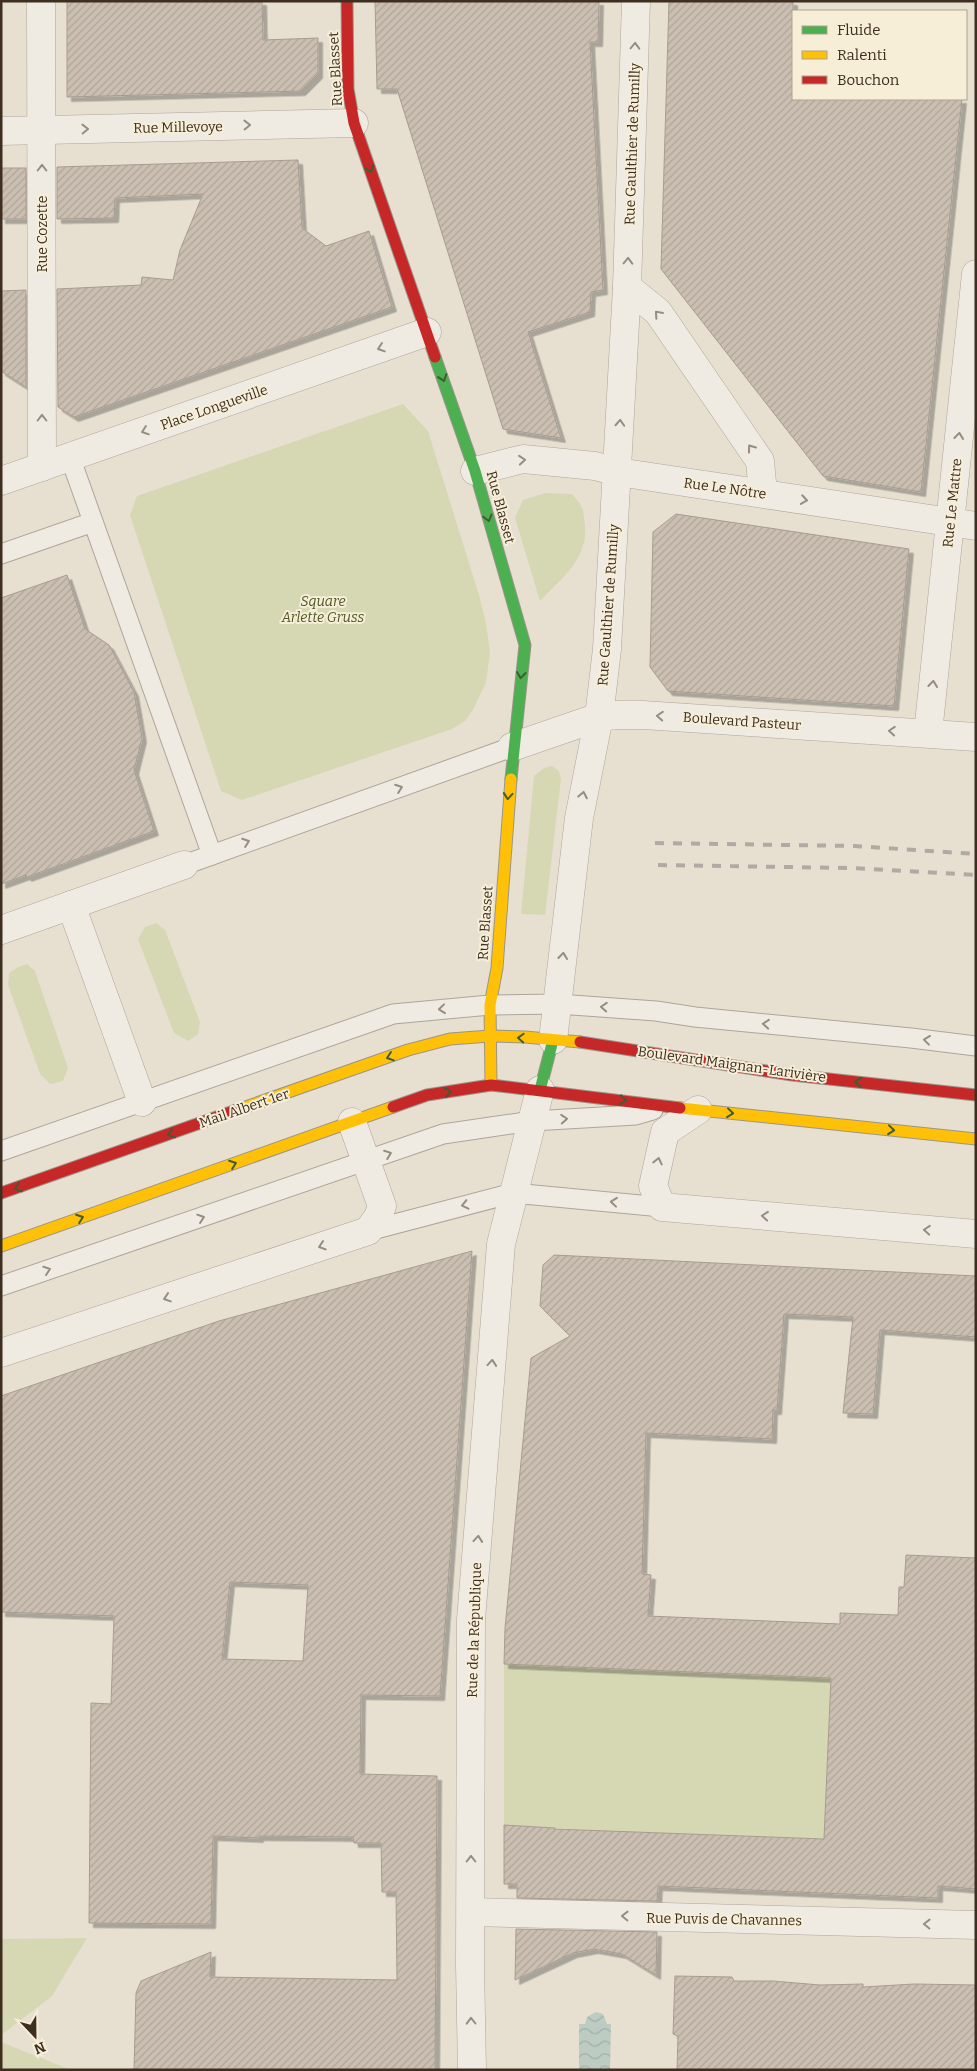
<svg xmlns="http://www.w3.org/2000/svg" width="977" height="2071" font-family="Bitter,serif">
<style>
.green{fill:#d6d7b3}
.water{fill:url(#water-waves)}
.building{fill:url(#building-hatch);stroke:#a89c90;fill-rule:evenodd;filter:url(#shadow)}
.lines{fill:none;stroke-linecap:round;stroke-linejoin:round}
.lane-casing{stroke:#ada599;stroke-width:21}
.street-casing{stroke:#ada599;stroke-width:29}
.fast-casing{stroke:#9c958a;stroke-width:13}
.slow-casing{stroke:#9c958a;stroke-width:13}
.jam-casing{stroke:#9c958a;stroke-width:13}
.lane{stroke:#efebe3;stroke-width:19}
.street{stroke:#efebe3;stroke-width:28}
.fast{stroke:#4caf50;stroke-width:11}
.slow{stroke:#ffc107;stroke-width:11}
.jam{stroke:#c62828;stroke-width:11}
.rail{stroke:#afaaa2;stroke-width:4;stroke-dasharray:9 9;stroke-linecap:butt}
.oneway{stroke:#968c82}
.oneway2{stroke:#425b31}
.labels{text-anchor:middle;stroke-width:4;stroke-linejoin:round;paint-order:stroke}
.street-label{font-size:14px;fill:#3d2e20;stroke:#f7eed8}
.park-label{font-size:14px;font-style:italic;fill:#4d5a26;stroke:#f7eed8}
</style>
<defs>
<pattern id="water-waves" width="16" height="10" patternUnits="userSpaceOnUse" patternTransform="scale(1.25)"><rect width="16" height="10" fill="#bcccc2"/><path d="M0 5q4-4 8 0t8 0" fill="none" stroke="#a2b0a6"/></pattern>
<pattern id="building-hatch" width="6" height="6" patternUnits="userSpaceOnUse" patternTransform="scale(1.25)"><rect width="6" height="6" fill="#cbbfb2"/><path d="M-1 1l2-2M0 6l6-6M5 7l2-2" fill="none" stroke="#afa499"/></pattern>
<filter id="shadow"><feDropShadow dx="4.5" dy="4.5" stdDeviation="0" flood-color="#0004"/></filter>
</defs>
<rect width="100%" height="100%" fill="#e7e0d1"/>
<!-- green -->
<g class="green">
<path d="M403 404 428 431 479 595 486 623 490 653 486 682 473 710 465 721 452 729 242 800 221 791 130 515 137 496Z"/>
<path d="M545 493 572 494C584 508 583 508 585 526 588 559 561 579 540 601L515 518 523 500Z"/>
<path d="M552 766 559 771 561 779 545 915 521 914 534 776 544 768Z"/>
<path d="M156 923 165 930 200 1022 198 1034 188 1041 174 1033 138 939 145 927Z"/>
<path d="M27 964 35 971 68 1068 63 1081 50 1084 40 1074 8 985 9 973 18 967Z"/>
<path d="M504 1664 831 1678 824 1839 608 1831 504 1825Z"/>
<path d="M87 1938 52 1996 1 2035V1939Z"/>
<path d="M1 2042 71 2070H1Z"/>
</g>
<!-- water -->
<path class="water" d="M596 2012 603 2014 607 2024H611L610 2070H579V2024H585L587 2017Z"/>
<!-- building -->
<g class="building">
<path d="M67 1H262L263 40 318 38V74L301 91 67 97Z"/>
<path d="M375 1H599L598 42H590L603 290 591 292 590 312 528 332 561 438 503 429 397 89H377Z"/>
<path d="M669 1H793V99H962L921 492 823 476 661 269Z"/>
<path d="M298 160 302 228 326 246 369 231 392 307 74 417 58 407 57 289 141 285 142 277 173 280 180 250 203 194 115 198 114 218 57 219V167Z"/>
<rect x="1" y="168" width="25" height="51"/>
<path d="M26 290V387L1 371V291Z"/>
<path d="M676 514 909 549 894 706 668 691 650 667 653 532Z"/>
<path d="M67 575 85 629 109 645 134 692 142 738 134 770 154 831 27 877 26 875 1 884V598Z"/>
<path d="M472 1251 440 1696 361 1695 360 1774 437 1776 435 2070H134L136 1993 141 1981 211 1952 210 1977 397 1980 396 1892H382L381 1843H354L353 1837 259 1836V1838L213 1836 211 1924 89 1923 91 1703 111 1704 114 1616 1 1612V1396L219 1321ZM230 1582 308 1585 303 1661 222 1659Z"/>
<path d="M554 1255 976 1276V1337L880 1330 873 1414 843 1413 853 1317 784 1314 777 1410H773L772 1439 646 1433 642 1574 651 1575 648 1616 840 1624V1613L898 1615 899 1587H904L906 1555 976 1558V1889L938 1886V1898L658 1886 657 1901 517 1898V1884H504V1825L555 1828 554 1829 824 1839 831 1678 504 1664 505 1628 531 1358 570 1336 540 1306 543 1265Z"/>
<path d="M516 1929 657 1932 656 1975 622 1954 594 1949 573 1953 515 1980Z"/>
<path d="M675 1976 732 1977 734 1981H773L820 1985 863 1984V1987L914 1984 976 1985V2070H677L678 2036 673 2034Z"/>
</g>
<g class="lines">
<!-- lane casing -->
<g class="lane-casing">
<g id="lane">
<path d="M70 457 212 855"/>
<path d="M1 554 93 522"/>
<path d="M184 865 512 747"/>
<path d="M1 1151 393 1014 490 1005 558 1004 656 1011 695 1017 911 1038 976 1046"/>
<path d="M368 1231 513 1193 662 1207"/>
<path d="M1 1286 443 1134 532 1121 636 1115 653 1110"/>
</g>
</g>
<!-- street casing -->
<g class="street-casing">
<g id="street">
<path d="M41 1 42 467"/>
<path d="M1 131 354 123"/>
<path d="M627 287 658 312 760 461 763 493"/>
<path d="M475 471 523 459 595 466 618 472 976 526"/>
<path d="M1 481 427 332"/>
<path d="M928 733 976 274"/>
<path d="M512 747 599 717 614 715H643L976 737"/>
<path d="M71 905 142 1102"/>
<path d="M1 930 184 865"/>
<path d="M553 1040 579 818 599 717 607 649 627 287 636 1"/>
<path d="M698 1110 665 1132 653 1186 662 1207 976 1234"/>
<path d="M1 1353 368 1231 378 1217 382 1206 352 1122"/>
<path d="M471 1912 976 1925"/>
<path d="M472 2070 470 1965 471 1620 501 1244 540 1090"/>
</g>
</g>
<!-- fast casing -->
<g class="fast-casing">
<g id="fast">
<path d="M435 357 475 471 525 645 511 779"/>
<path d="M540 1090 553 1040"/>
</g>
</g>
<!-- slow casing -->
<g class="slow-casing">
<g id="slow">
<path d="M491 1085 490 1005 497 968 511 779"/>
<path d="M680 1108 976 1139"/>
<path d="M234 1111 408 1050 450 1039 490 1036 525 1037 580 1042"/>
<path d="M1 1246 393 1107"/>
</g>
</g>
<!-- jam casing -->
<g class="jam-casing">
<g id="jam">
<path d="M347 1 348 89 354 123 435 357"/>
<path d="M580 1042 792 1075 976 1095"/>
<path d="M393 1107 427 1095 491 1085 680 1108"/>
<path d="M1 1193 234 1111"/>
</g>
</g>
<!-- lane -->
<use href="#lane" class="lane"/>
<!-- street -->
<use href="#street" class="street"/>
<!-- fast -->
<use href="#fast" class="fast"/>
<!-- slow -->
<use href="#slow" class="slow"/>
<!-- jam -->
<use href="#jam" class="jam"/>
<!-- rail -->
<g class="rail">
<path d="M655 843 854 846 976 854"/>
<path d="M658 865 850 868 976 875"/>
</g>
</g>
<!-- one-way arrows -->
<defs><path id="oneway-chevron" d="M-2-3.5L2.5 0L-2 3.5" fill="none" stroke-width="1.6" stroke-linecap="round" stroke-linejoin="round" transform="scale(1.25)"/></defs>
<g class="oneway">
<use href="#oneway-chevron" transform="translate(635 46) rotate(-88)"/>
<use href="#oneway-chevron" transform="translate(247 125) rotate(-1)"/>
<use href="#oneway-chevron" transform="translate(85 129) rotate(-1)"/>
<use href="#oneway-chevron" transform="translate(42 168) rotate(-90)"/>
<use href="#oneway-chevron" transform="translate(628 261) rotate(-88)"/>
<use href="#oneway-chevron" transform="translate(658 314) rotate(-131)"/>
<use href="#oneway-chevron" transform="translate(381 348) rotate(161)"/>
<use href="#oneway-chevron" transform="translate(42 418) rotate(-90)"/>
<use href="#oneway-chevron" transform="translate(620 423) rotate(-87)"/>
<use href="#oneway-chevron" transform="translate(145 431) rotate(161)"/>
<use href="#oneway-chevron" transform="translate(959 436) rotate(-84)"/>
<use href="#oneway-chevron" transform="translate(751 448) rotate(-126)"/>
<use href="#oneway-chevron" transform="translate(522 460) rotate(-5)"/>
<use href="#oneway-chevron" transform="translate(804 500) rotate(9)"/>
<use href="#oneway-chevron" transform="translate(933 684) rotate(-84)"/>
<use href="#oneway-chevron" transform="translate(660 716) rotate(-176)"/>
<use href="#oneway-chevron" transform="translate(892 731) rotate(-176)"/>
<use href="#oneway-chevron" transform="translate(399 788) rotate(-20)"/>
<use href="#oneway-chevron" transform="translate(583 795) rotate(-79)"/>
<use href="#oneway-chevron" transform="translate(246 842) rotate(-20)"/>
<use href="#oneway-chevron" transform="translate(563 956) rotate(-84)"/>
<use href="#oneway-chevron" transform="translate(604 1007) rotate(-176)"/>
<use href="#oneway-chevron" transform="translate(442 1009) rotate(174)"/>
<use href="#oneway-chevron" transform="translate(766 1024) rotate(-175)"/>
<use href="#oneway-chevron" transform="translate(927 1040) rotate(-173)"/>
<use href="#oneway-chevron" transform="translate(564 1119) rotate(-4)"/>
<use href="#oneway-chevron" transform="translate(388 1154) rotate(-21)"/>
<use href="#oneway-chevron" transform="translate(658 1161) rotate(-77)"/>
<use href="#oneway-chevron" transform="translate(614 1202) rotate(-174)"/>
<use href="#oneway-chevron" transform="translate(465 1205) rotate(167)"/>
<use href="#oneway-chevron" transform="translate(765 1216) rotate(-175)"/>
<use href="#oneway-chevron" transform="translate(201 1218) rotate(-19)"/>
<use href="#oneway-chevron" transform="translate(927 1230) rotate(-175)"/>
<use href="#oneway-chevron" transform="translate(322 1246) rotate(162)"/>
<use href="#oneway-chevron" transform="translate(47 1270) rotate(-19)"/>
<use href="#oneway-chevron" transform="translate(167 1298) rotate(162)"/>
<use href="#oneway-chevron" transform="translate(492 1363) rotate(-85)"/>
<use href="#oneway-chevron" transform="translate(478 1539) rotate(-85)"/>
<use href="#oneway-chevron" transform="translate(471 1859) rotate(-90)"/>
<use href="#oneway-chevron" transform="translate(625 1916) rotate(-179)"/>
<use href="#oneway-chevron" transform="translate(927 1924) rotate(-179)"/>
<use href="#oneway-chevron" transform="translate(471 2021) rotate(-91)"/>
</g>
<g class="oneway2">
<use href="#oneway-chevron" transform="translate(370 169) rotate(71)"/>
<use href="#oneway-chevron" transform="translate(443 378) rotate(71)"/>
<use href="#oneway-chevron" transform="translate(488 518) rotate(75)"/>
<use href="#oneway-chevron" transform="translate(521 675) rotate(97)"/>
<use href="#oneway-chevron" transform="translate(508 796) rotate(95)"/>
<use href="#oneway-chevron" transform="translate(521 1038) rotate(-177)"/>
<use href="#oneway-chevron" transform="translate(390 1057) rotate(161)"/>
<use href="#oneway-chevron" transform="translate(858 1082) rotate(-174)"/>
<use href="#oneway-chevron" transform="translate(448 1092) rotate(-9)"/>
<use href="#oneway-chevron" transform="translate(623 1100) rotate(7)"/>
<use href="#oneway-chevron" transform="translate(730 1113) rotate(6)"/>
<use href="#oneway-chevron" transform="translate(891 1130) rotate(6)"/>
<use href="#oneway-chevron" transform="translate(171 1134) rotate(161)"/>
<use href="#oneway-chevron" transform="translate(233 1164) rotate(-20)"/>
<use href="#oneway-chevron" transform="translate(18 1188) rotate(161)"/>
<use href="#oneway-chevron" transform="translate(80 1218) rotate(-20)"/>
</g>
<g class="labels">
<!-- street labels -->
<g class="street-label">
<text transform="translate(335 69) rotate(-93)" y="5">Rue Blasset</text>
<text transform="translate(178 127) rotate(-1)" y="5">Rue Millevoye</text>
<text transform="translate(632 144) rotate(-88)" y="5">Rue Gaulthier de Rumilly</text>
<text transform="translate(42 234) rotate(-90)" y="5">Rue Cozette</text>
<text transform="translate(214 407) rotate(-19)" y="5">Place Longueville</text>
<text transform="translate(725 488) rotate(8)" y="5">Rue Le Nôtre</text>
<text transform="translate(952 503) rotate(-84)" y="5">Rue Le Mattre</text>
<text transform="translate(501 507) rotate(75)" y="5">Rue Blasset</text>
<text transform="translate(608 605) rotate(-86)" y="5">Rue Gaulthier de Rumilly</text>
<text transform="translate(742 721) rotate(4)" y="5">Boulevard Pasteur</text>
<text transform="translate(485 923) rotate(-86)" y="5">Rue Blasset</text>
<text transform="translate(732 1064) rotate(8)" y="5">Boulevard Maignan-Larivière</text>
<text transform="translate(244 1108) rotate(-19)" y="5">Mail Albert 1er</text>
<text transform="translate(474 1630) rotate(-88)" y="5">Rue de la République</text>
<text transform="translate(724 1919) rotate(1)" y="5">Rue Puvis de Chavannes</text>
</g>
<!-- park labels -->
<g class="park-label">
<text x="323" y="606">Square<tspan x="323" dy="16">Arlette Gruss</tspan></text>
</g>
</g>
<!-- border -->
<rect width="977" height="2071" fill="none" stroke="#3d2e20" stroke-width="5"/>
<!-- legend -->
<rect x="792" y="10" width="175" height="90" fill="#f7eed8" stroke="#ada18e"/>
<rect x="802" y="26" width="25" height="8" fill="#4caf50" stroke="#ada18e"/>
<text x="837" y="35" font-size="15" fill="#3d2e20">Fluide</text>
<rect x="802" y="51" width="25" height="8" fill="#ffc107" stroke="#ada18e"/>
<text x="837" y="60" font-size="15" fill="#3d2e20">Ralenti</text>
<rect x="802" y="76" width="25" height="8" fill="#c62828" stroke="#ada18e"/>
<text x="837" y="85" font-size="15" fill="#3d2e20">Bouchon</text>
<!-- north arrow -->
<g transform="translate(35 2036) rotate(158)" stroke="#f7eed8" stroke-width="4" paint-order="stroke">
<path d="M0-4L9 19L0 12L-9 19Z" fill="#3d2e20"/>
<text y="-8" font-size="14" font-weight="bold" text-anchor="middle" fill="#3d2e20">N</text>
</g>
</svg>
